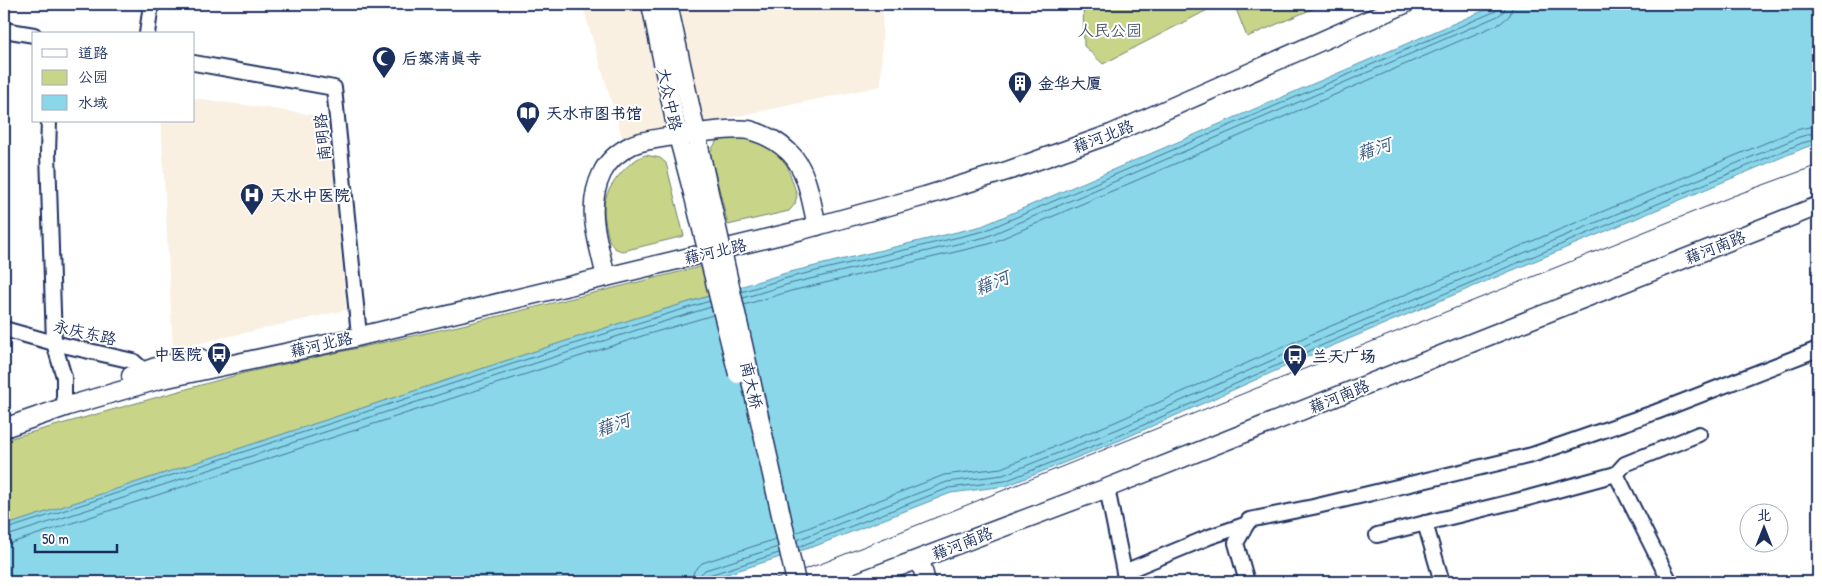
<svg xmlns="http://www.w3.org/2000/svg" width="1822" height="586" font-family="'Patrick Hand','LXGW WenKai TC',sans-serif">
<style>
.built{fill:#f9f0e2}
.green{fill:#c8d588;stroke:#728273}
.water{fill:#8ad7e9;stroke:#5e94b1}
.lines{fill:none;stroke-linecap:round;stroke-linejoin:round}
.shore{stroke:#477296;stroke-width:1}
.minor-casing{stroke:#1b2f5e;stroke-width:18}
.major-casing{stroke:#1b2f5e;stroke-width:21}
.minor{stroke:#fff;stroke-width:14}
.major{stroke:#fff;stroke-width:18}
.tram{stroke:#1b2f5e;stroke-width:1}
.major-bridge-casing{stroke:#1b2f5e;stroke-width:21;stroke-linecap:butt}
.major-bridge{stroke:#fff;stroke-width:18}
.labels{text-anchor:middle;stroke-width:4;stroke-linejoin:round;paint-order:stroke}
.park-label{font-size:16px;fill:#465868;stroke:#fff}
.poi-label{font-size:16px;font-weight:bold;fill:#1b2f5e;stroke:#fff;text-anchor:start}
.street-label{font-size:16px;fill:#1b2f5e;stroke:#fff}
.water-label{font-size:18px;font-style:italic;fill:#375981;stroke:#fff}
</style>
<rect width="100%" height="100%" fill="#fff"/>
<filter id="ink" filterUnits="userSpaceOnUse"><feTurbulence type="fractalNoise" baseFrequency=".02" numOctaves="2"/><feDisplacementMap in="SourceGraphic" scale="10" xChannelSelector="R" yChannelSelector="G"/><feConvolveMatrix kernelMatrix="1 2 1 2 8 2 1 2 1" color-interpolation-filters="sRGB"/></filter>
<g filter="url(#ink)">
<!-- built -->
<g class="built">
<path d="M582 4H883L881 86 623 140Z"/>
<path d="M194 98 329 117 346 310 173 349 161 121H194Z"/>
</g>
<!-- green -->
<g class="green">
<path d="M1083 4H1219L1103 64 1084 46Z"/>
<path d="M1234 4H1324L1247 37Z"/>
<path d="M739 134 765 144 786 162 797 195 795 204 789 211 728 225 710 152 718 139Z"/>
<path d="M646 155 660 158 666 163 684 236 623 251C616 250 612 247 609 240 607 230 604 219 604 208 603 190 629 159 646 155Z"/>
<path d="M704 266 712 295 636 318 4 526V440L244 373 458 326Z"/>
</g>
<!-- water -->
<path class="water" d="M1499 4H1818V143L1804 148 1320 351 1123 439 1006 486 951 493 818 545 702 582H4V526L636 318 786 273 982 226Z"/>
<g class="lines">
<!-- shore -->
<g class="shore">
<path d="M741 292 787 278 984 231 1496 11 1498 8 1499 4"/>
<path d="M743 298 789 284 986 237 1498 16 1504 11 1506 4"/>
<path d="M744 305 791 291 989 244 1501 23 1510 15 1513 4"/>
<path d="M4 530 638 323 710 301"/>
<path d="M795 533 944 475 1001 468 1115 422 1312 334 1796 130 1818 125"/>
<path d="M4 537 640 329 711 307"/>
<path d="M797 540 947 482 1003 475 1118 429 1315 341 1799 137 1818 132"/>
<path d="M4 544 11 543 642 336 713 315"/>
<path d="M798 547 949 488 1005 481 1121 435 1318 347 1802 143 1818 139"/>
<path d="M691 582 694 571 702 563 776 539"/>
<path d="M698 582 700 575 705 570 778 547"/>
<path d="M705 582V578L709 575 779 553"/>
</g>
<!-- minor casing -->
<g class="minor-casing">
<g id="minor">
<path d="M4 30 34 35"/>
<path d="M147 34 151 4"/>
<path d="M194 63 334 88 358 325"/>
<path d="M49 121 48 153 54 343 64 377V397L68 406"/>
<path d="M4 329 54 343 133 361 144 371 148 379"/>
<path d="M1616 474 1670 582"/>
<path d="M1107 488 1126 582"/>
<path d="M1425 523 1442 582"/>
<path d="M1377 535 1528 498 1616 474 1625 464 1699 434"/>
<path d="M1124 572 1209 537 1247 524"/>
<path d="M1247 582 1236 543 1249 520 1313 507 1532 455 1656 412 1818 349"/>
</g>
</g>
<!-- major casing -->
<g class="major-casing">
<g id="major">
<path d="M651 4 678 136 693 193"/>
<path d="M668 4 708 188"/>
<path d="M606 277C598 241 585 208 602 173 608 160 620 151 632 145 647 138 734 127 749 130 764 134 778 141 789 152 808 170 811 202 817 226"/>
<path d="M131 376 156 367 200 358"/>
<path d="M4 428 68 406 158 380 327 344 802 230 925 196 1010 170 1111 134 1405 4"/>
<path d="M920 559 926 582"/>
<path d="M858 582 1107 488 1476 341 1818 206"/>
</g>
</g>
<!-- minor -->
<use href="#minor" class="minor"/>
<!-- major -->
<use href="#major" class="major"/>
<!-- tram -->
<path class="tram" d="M767 582 823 563 1733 196 1818 165"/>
<!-- major-bridge casing -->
<g class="major-bridge-casing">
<g id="major-bridge">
<path d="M708 188 796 582"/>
<path d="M693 193 738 374"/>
</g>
</g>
<!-- major-bridge -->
<use href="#major-bridge" class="major-bridge"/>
</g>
</g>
<!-- icons -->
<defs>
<g id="mosque-pin" transform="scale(1.25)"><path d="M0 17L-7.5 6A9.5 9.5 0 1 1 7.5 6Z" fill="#1b2f5e" stroke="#fff"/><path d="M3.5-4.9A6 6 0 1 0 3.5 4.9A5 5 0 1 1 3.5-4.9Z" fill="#fff"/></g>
<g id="building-pin" transform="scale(1.25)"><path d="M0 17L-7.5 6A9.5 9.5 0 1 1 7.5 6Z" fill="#1b2f5e" stroke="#fff"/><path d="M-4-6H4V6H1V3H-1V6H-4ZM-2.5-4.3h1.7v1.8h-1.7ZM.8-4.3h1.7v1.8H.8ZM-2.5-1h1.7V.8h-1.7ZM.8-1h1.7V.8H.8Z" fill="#fff"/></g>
<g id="library-pin" transform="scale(1.25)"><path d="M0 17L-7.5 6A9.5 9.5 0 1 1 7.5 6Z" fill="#1b2f5e" stroke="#fff"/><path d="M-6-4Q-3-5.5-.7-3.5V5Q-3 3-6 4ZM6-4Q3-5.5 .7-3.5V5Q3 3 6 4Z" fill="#fff"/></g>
<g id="hospital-pin" transform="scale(1.25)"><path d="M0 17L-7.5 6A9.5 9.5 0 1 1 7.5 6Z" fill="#1b2f5e" stroke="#fff"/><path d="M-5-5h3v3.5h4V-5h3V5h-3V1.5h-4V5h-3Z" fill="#fff"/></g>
<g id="bus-pin" transform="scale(1.25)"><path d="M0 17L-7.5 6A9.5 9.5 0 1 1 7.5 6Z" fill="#1b2f5e" stroke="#fff"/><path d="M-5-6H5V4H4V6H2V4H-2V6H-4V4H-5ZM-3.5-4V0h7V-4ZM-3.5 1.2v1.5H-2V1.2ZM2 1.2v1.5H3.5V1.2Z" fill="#fff"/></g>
</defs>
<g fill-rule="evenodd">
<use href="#mosque-pin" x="384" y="58"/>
<use href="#building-pin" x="1020" y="83"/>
<use href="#library-pin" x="528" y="113"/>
<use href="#hospital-pin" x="252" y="195"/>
<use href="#bus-pin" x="219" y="354"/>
<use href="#bus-pin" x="1295" y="356"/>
</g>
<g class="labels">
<!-- park labels -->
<g class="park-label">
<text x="1110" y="36">人民公园</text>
</g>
<!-- poi labels -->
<g class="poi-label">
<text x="402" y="64">后寨清真寺</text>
<text x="1038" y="89">金华大厦</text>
<text x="546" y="119">天水市图书馆</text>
<text x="270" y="201">天水中医院</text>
<text x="202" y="360" text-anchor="end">中医院</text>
<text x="1312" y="362">兰天广场</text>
</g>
<!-- street labels -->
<g class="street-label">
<text transform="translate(670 99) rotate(78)" y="6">大众中路</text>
<text transform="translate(1103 136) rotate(-21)" y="6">藉河北路</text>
<text transform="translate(322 137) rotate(-96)" y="6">南明路</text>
<text transform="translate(1715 247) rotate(-21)" y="6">藉河南路</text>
<text transform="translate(715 251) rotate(-13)" y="6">藉河北路</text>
<text transform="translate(85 332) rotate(13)" y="6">永庆东路</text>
<text transform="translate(321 344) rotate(-13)" y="6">藉河北路</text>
<text transform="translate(752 385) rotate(77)" y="6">南大桥</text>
<text transform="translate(1339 396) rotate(-22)" y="6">藉河南路</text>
<text transform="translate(962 543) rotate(-21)" y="6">藉河南路</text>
</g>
<!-- water labels -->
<g class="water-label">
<text transform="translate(1374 149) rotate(-18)" y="6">藉河</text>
<text transform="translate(992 283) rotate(-22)" y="6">藉河</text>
<text transform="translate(613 425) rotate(-20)" y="6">藉河</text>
</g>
</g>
<!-- margin -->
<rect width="1822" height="586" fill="none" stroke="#fff" stroke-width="20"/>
<rect x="10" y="10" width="1802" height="566" fill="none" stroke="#1b2f5e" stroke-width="2" filter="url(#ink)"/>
<!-- legend -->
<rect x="32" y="32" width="162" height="90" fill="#ffffff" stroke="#a4acbf"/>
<rect x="42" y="49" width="25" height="8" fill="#ffffff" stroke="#a4acbf"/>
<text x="78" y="58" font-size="15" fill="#1b2f5e">道路</text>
<rect x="42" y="70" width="25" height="15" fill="#c8d588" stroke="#a4acbf"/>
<text x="78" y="82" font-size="15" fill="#1b2f5e">公园</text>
<rect x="42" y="95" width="25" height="15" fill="#8ad7e9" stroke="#a4acbf"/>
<text x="78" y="108" font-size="15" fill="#1b2f5e">水域</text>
<!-- north arrow -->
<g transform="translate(1764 528)"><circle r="24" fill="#ffffff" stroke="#a4acbf"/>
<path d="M0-4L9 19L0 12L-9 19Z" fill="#1b2f5e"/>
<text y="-8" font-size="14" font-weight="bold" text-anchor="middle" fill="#1b2f5e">北</text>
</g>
<!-- scale -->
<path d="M35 544v8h82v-8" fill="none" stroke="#1b2f5e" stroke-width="2.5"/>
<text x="42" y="544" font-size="15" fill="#1b2f5e" stroke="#ffffff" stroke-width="4" paint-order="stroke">50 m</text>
</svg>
